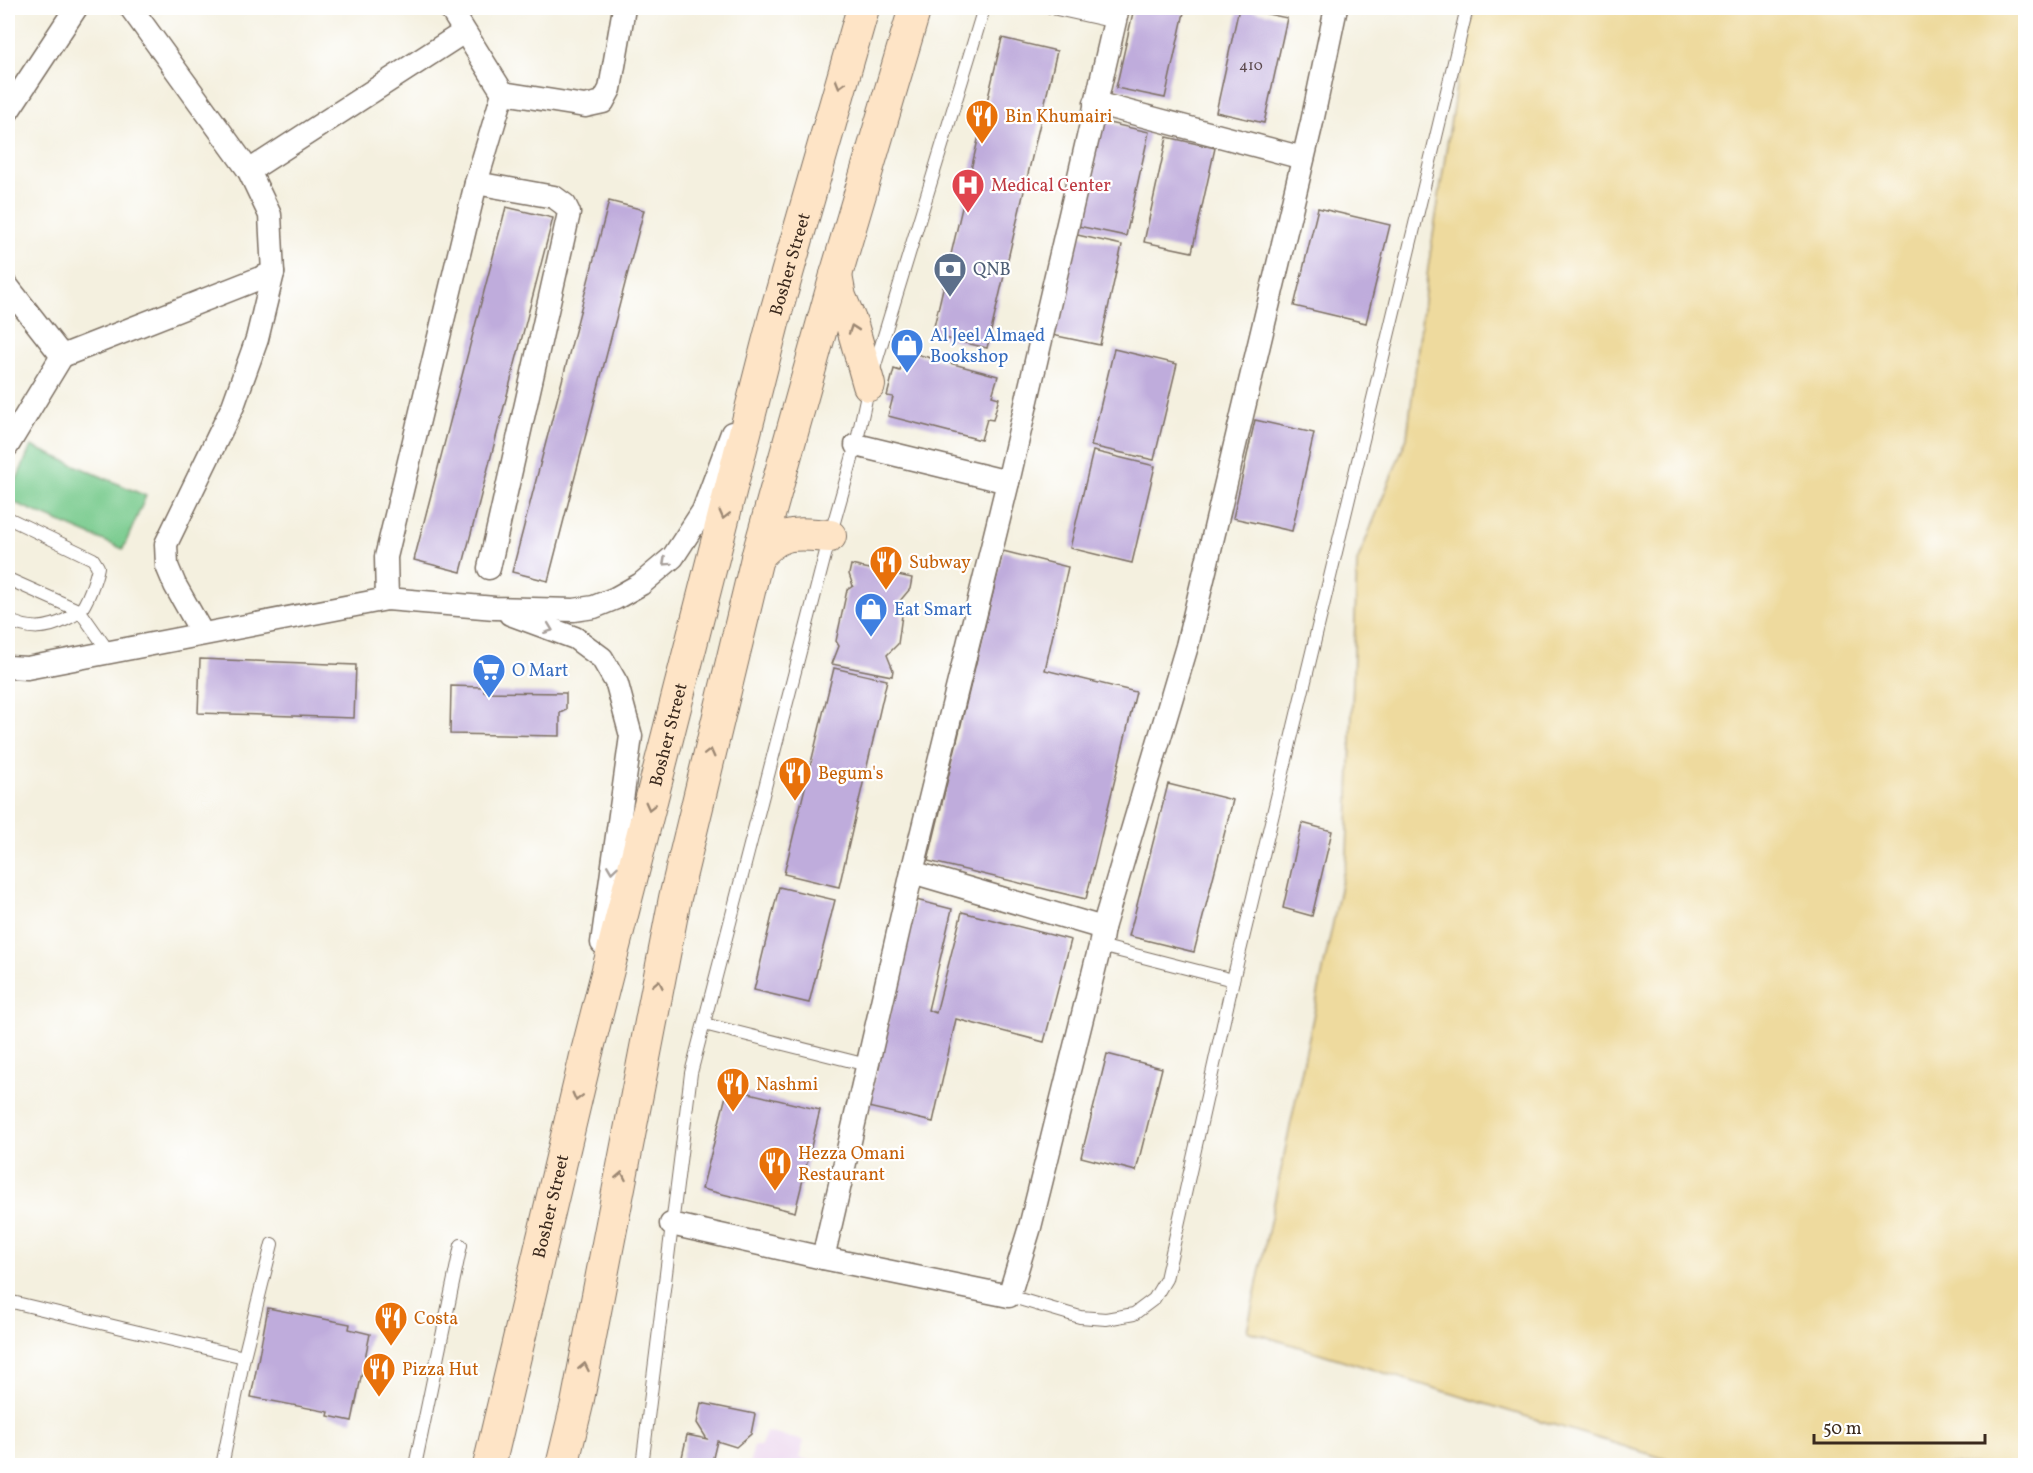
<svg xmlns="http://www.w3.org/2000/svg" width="2033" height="1473" font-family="Vollkorn,serif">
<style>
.built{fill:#ead1ec}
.green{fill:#77ca8c;stroke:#597a55;stroke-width:1.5}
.sand{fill:#eeda9e;stroke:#94825e;stroke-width:1.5}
.building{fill:#bfacdc}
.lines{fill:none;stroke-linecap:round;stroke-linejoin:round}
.lane-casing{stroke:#7c6f62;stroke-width:14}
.street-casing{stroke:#7c6f62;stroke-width:25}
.secondary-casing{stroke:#7c6f62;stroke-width:34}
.lane{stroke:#fff;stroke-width:12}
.street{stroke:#fff;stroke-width:22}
.secondary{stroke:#fee4c6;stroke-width:32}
.oneway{stroke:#9c8772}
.oneway2{stroke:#a79f9a}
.labels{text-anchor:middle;stroke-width:4.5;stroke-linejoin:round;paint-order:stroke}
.number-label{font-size:15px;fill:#5c4a4e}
.food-label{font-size:18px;fill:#c56008;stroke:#fff;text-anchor:start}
.health-label{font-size:18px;fill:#be3a42;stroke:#fff;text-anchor:start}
.street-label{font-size:18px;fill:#3b2a1e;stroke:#fff}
.service-label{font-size:18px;fill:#4e5e75;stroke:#fff;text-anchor:start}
.shop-label{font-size:18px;fill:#366cbe;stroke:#fff;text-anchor:start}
</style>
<rect width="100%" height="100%" fill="#fff"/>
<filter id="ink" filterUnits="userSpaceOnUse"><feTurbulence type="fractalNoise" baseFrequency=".0167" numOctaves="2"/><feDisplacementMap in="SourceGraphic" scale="12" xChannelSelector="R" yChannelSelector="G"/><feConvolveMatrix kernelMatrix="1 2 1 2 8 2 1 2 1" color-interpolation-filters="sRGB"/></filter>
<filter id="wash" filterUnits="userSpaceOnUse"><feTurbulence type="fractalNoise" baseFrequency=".008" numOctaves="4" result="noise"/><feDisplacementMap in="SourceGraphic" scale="24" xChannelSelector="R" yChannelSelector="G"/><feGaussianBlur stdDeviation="1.35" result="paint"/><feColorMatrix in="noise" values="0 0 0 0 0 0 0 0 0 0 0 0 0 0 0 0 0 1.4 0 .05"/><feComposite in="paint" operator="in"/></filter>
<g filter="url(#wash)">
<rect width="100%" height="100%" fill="#f4f0df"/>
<!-- built -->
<path class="built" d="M766 1432 804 1441 799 1458 833 1465H749L754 1446H761Z"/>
<!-- green -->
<path class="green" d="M31 446 146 496 123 549 8 500Z"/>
<!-- sand -->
<path class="sand" d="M1475 8H2025V1465H1685L1247 1331 1347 856 1357 562 1407 437 1428 268 1461 54Z"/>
<g id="blocks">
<!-- building -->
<g class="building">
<path d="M1134 8H1185L1165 98 1116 88Z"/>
<path d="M1239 8 1287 18 1264 123 1216 112Z"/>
<path d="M1002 38 1057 51 987 348 932 335Z"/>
<path d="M1100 121 1149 132 1126 236 1078 226Z"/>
<path d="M1167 137 1215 148 1192 252 1144 242Z"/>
<path d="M609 201 644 210 548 581 512 572Z"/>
<path d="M506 207 553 218 461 572 414 560Z"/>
<path d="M1318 208 1390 225 1366 323 1294 306Z"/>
<path d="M1073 234 1122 245 1100 345 1052 335Z"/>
<path d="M1114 349 1177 364 1154 460 1091 446Z"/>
<path d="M905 351 998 376 992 396 999 398 993 420 987 419 981 440 888 416 893 397 887 396 894 369 900 371Z"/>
<path d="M1255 420 1314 433 1292 531 1233 518Z"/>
<path d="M1093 451 1155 466 1132 563 1070 548Z"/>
<path d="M1003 551 1068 567 1045 670 1136 692 1086 899 928 861Z"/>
<path d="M851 565 912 578 910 589 899 602 902 615 898 644 887 655 893 670 892 676 832 664 839 646 836 641 847 590 853 586 849 574Z"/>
<path d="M200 659 356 665 354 718 198 713Z"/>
<path d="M834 668 887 680 839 887 784 874Z"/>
<path d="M451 686 484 687V692L566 693V710L560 713V736L450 734Z"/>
<path d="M1168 784 1233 800 1194 952 1129 936Z"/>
<path d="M1302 823 1332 831 1312 916 1283 908Z"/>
<path d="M779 887 835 900 809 1003 754 990Z"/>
<path d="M916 900 952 909 928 1010 936 1013 962 912 1071 940 1044 1042 956 1019 933 1122 868 1107Z"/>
<path d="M1107 1054 1162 1068 1136 1171 1081 1157Z"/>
<path d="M728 1088 820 1110 795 1212 702 1189Z"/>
<path d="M268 1308 350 1324 349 1329 370 1334 352 1421 328 1416 329 1412 251 1397Z"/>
<path d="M701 1403 755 1414 751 1434 736 1447 717 1441 711 1466H680L687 1435 707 1439 697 1423Z"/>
</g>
</g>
</g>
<g filter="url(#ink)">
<use href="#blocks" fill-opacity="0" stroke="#7c6f62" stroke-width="1.5"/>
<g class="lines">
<!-- lane casing -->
<g class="lane-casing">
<g id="lane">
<path d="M1052 8 1115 22"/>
<path d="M8 518 93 559 98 567C96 578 87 604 79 612 76 614 71 617 67 619 46 630 29 630 8 620"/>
<path d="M8 579 80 611 109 652"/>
<path d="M1100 946 1233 980 1467 8"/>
<path d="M704 1024 867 1065"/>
<path d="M1009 1296 1080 1317 1106 1319 1134 1314 1154 1299 1166 1279 1233 980"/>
<path d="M8 1301 244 1357"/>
<path d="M222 1466 244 1357 272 1244"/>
<path d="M417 1466 416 1461 461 1245"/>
<path d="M642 1466 691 1073 830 536 856 445 869 385 984 8"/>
</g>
</g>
<!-- street casing -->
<g class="street-casing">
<g id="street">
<path d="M131 8 249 171 270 215 273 273 257 339 233 406 166 544 167 566 175 585 202 633"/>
<path d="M450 8 503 93 585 106 603 102 610 89 624 8"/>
<path d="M1095 103 1303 158"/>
<path d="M8 111 76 8"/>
<path d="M249 171 464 32"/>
<path d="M476 183 554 197 565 205 569 213 489 568"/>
<path d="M8 287 62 356 273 273"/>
<path d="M8 445 62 356"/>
<path d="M856 445 1008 482"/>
<path d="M387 599 386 557 476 183 503 93"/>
<path d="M510 614 575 638 602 658 617 684 631 736 602 943"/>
<path d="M8 667 27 668 387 599 495 608 574 610 594 607 616 598 641 584 673 557 703 511 732 433"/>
<path d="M912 872 1103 928"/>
<path d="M671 1224 823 1258 1009 1296 1030 1227 1100 946 1103 928 1187 646 1312 122 1336 8"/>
<path d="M823 1258 912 872 1008 482 1118 8"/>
</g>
</g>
<!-- secondary casing -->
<g class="secondary-casing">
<g id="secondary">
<path d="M836 275 840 297 852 325 869 385"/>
<path d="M757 558C780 529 796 534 830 536"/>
<path id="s1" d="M489 1466 586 1056 774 319 863 8"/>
<path d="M562 1466 577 1404 675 898 757 558 836 275 915 8"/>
</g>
</g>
<!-- lane -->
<use href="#lane" class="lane"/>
<!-- street -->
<use href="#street" class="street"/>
<!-- secondary -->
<use href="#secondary" class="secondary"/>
</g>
<!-- one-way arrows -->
<defs><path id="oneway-chevron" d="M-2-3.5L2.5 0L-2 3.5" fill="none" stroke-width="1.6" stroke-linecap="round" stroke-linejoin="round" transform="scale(1.5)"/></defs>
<g class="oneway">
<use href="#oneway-chevron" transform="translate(840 84) rotate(106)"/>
<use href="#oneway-chevron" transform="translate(853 329) rotate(-109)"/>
<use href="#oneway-chevron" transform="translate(724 515) rotate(104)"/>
<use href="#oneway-chevron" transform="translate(710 753) rotate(-76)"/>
<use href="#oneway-chevron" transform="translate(650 806) rotate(104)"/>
<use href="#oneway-chevron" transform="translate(658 984) rotate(-79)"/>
<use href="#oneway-chevron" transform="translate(577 1097) rotate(104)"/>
<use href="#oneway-chevron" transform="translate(621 1176) rotate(-79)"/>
<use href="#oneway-chevron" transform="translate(584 1367) rotate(-79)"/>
</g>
<g class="oneway2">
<use href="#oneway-chevron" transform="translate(666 562) rotate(138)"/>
<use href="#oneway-chevron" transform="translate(549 629) rotate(21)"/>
<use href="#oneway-chevron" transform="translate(612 869) rotate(98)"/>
</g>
</g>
<!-- icons -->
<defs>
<g id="restaurant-pin" transform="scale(1.725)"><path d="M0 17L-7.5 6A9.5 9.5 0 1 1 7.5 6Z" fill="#e8710a" stroke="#fff"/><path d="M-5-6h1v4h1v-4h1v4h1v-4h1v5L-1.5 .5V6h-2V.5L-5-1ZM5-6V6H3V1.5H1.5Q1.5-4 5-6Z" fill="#fff"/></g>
<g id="hospital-pin" transform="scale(1.725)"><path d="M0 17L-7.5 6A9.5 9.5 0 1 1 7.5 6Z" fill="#e0444e" stroke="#fff"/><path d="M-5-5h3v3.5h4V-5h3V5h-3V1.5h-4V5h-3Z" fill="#fff"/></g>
<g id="bank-pin" transform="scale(1.725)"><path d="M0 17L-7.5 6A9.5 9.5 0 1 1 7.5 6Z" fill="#5c6f8a" stroke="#fff"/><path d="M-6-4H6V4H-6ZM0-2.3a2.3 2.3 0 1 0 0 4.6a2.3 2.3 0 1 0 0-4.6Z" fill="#fff"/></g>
<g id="shop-pin" transform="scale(1.725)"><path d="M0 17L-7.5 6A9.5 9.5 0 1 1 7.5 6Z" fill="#3f7fe0" stroke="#fff"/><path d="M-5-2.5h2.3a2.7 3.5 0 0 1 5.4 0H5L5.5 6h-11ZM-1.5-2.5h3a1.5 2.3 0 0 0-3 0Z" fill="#fff"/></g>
<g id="supermarket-pin" transform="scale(1.725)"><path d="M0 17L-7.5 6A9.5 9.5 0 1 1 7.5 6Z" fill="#3f7fe0" stroke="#fff"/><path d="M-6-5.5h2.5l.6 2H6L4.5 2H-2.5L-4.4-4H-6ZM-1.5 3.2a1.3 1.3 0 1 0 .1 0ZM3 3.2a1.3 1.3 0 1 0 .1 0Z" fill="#fff"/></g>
</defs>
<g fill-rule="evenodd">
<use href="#restaurant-pin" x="982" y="116"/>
<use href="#hospital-pin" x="968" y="185"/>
<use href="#bank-pin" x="950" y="269"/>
<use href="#shop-pin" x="907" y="345"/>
<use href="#restaurant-pin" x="886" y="562"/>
<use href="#shop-pin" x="871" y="609"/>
<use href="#supermarket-pin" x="489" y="670"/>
<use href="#restaurant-pin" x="795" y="773"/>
<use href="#restaurant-pin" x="733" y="1084"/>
<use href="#restaurant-pin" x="775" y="1163"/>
<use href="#restaurant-pin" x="391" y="1318"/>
<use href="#restaurant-pin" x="379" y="1369"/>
</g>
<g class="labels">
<!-- number labels -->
<g class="number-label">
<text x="1251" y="70">410</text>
</g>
<!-- food labels -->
<g class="food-label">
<text x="1005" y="122">Bin Khumairi</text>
<text x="909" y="568">Subway</text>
<text x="818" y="779">Begum's</text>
<text x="756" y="1090">Nashmi</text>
<text x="798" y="1159">Hezza Omani<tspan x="798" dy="21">Restaurant</tspan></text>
<text x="414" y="1324">Costa</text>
<text x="402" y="1375">Pizza Hut</text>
</g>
<!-- health labels -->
<g class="health-label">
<text x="991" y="191">Medical Center</text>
</g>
<!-- street labels -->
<g class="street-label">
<text dy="6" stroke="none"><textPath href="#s1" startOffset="1239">Bosher Street</textPath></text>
<text dy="6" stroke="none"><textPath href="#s1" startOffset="753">Bosher Street</textPath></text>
<text dy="6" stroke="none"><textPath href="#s1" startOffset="267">Bosher Street</textPath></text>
</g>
<!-- service labels -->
<g class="service-label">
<text x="973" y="275">QNB</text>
</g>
<!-- shop labels -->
<g class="shop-label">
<text x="930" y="341">Al Jeel Almaed<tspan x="930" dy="21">Bookshop</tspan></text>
<text x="894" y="615">Eat Smart</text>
<text x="512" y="676">O Mart</text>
</g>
</g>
<!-- margin -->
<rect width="2033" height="1473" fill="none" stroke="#fff" stroke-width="30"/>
<!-- scale -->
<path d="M1814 1434v9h171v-9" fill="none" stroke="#3b2a1e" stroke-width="3"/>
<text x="1823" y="1434" font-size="18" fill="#3b2a1e" stroke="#ffffff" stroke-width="4.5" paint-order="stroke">50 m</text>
</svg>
